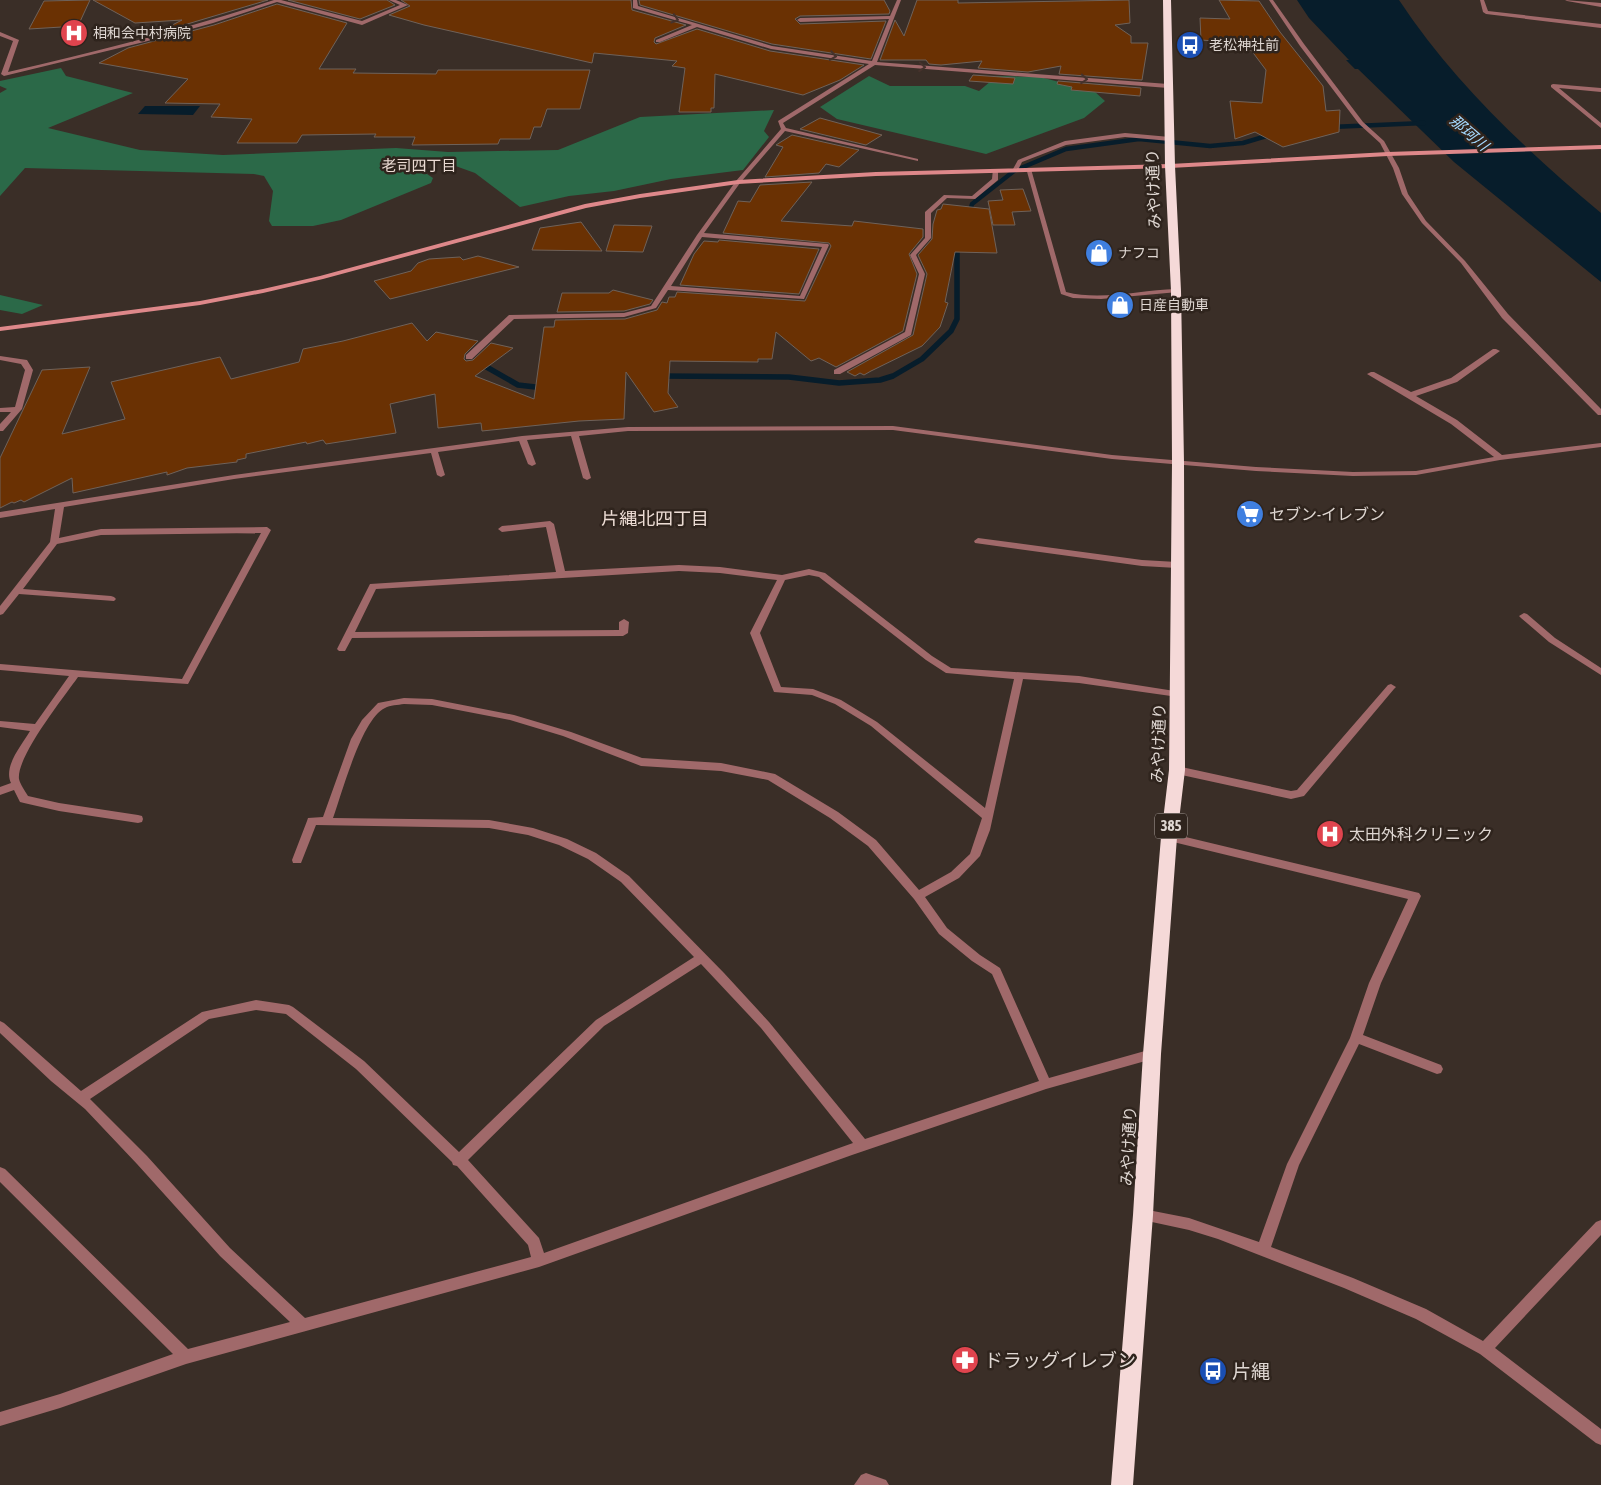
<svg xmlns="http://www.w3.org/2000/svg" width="1601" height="1485" font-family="'Asap Condensed','Noto Sans JP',sans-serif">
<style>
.green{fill:#2b6948}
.water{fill:#071d2b}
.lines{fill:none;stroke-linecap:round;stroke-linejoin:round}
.stream-far1{stroke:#071d2b;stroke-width:4.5}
.stream{stroke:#071d2b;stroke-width:5.5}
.building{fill:#6a3103;stroke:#6f625a}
.street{fill:#a0696a;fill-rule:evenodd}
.secondary{fill:#de888a;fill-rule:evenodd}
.highway{fill:#f5d9d8;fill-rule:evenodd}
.oneway{stroke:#46322c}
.labels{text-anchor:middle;stroke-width:5;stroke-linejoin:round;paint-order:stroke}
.far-poi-label{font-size:14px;fill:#dfd7d2;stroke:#2f241d;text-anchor:start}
.far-water-label{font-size:15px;font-style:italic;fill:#a4d9fe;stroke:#2f241d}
.far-neighbourhood-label{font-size:15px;fill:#ecdcd4;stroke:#2f241d}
.shield{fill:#2f241d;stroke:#aaa19c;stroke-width:1}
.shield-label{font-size:15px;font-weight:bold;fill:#dfd7d2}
.street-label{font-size:16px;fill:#dfd7d2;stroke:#2f241d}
.poi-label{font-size:16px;fill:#dfd7d2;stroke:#2f241d;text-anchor:start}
.neighbourhood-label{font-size:18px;fill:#ecdcd4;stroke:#2f241d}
.near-poi-label{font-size:19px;fill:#dfd7d2;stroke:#2f241d;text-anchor:start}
</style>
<rect width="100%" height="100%" fill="#3a2e27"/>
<!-- green -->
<g class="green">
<path d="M61 68 66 76 133 93 48 128 140 150 223 155 396 148 448 152 558 150 640 117 774 110 764 131 769 137 743 170 671 179 614 191 569 196 520 207 475 173 436 159 412 164 433 178 431 183 341 220 313 226H272L269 221 273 191 264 176 254 174 25 168 0 196V93L7 89 0 86V81Z"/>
<path d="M869 76 890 86H965L979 91 997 76 1040 77 1094 91 1105 101 1084 118 986 154 837 119 820 107Z"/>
<path d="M0 295 43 305 22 314 0 310Z"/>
</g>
<!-- water -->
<g class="water">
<path d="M1297 0H1399C1453 82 1526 150 1601 213V282L1454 162 1358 69H1355L1346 60H1349L1309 18Z"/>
<path d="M145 106H200L193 115 138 114Z"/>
</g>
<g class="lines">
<!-- stream-far1 -->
<g class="stream-far1">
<path d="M1331 127 1424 123"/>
<path d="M969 215 972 204 1014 171 1066 149 1139 139 1210 146 1243 143 1273 134"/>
</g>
<!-- stream -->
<g class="stream">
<path d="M479 365H483L518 385 544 388"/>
<path d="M659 376 789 377 839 383 880 380 893 376 922 359 951 331 957 319V242"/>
</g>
</g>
<!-- building -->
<g class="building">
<path d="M90 0 78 26 29 29 44 1Z"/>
<path d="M93 0H268L157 33 182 20 135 23Z"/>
<path d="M288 0H387L395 5 360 19Z"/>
<path d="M401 0H631L632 10 686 25 655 38 654 42 656 44 697 29 770 51 864 65 840 80 803 95 715 74 714 108H711V112H679L685 68 672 66 677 61 594 53 592 63 424 25 389 15 410 6Z"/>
<path d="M639 0H884L890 11 889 14 800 16 795 19 800 24 886 21 871 59 772 44 640 5Z"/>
<path d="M917 0H958V3L1129 0 1130 23 1115 25 1131 36V43H1148L1142 80 1059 74 1061 66 1028 72 978 68 982 61 941 65 929 64 926 60H880L895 20 904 36Z"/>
<path d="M1219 0 1259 1 1280 32 1323 86 1326 111 1340 110 1339 132 1283 147 1255 132 1235 139 1230 101 1262 103 1266 70 1251 50 1215 48 1214 41 1201 40 1200 18 1230 19Z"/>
<path d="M277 4 347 23 319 69H356L353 73 436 74 438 70H590L580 109H547L541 127H534L530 139H500L498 144 412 145 415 137H374L376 134 302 135 297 143H237L252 119 211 117 220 104 165 103 188 79 99 63 128 48 214 25Z"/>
<path d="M973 75 1015 78 1013 84 969 81Z"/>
<path d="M1058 81 1141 88 1140 96 1071 90 1072 87 1057 84Z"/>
<path d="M820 118 882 135 866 145 800 129Z"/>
<path d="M792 135 859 150 839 167 826 164 819 173 765 177 783 147 776 145Z"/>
<path d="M812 182 781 221 852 226 854 221 923 229V237L909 254 917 274 903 331 836 367 819 358 811 361 776 332 772 359H758V362L670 361 668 393 678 407 654 412 626 372 624 419 579 421 482 431 481 423 438 428 435 394 390 404 396 433 326 444 323 440 307 444 306 442 246 454V458L237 460V462L187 468 167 475V472L73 493 72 478 24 502 21 500 14 503 12 502 0 508V458L42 370 90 367 62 434 125 419 111 382 220 357 231 379 299 362 303 349 343 341 412 323 427 341 436 332 478 341 465 354 464 359 466 361 473 360 491 343 513 348 475 376 534 399 544 327H554L555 320 625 319 657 310 662 302 667 303 669 297H675L677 292 805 301 831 246 829 243 723 233 738 201 750 202 760 185Z"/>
<path d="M1023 189 1031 211 1012 212 1015 225H993L988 201 1003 200 1000 190Z"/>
<path d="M943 204 989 209 997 253 955 252 945 302 948 303 940 327 922 346 871 371 864 375 860 373 855 376 847 372 913 335 927 274 918 255 932 239 933 224 937 210 941 209Z"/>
<path d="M581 222 602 251 532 250 540 228Z"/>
<path d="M614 225 652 226 643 252 606 251Z"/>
<path d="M719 240 819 249 799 294 680 285 694 254 704 241 718 242Z"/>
<path d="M478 256 519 267 390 299 374 281 411 271 418 263 429 259 460 257 463 260Z"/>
<path d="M613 290 653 300 650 304 624 311 557 312 562 293H609Z"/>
</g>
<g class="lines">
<!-- street -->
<g class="street">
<path d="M274 0H281L362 21 400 5 389 0H396L408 5 362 25 277 2 213 23 144 42 4 76 1 74 13 41 0 36V32L19 40 8 72C97 51 187 29 274 0Z"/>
<path d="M633 0H637L638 6 772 46 872 61 889 19 800 22 797 20 800 18 890 16 897 0H901L877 62 1168 84 1171 86 1168 88 875 65 783 123 786 128 918 159V161L785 131 740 183 704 233 828 244 829 245 804 299 668 290 656 308 624 317 514 319 472 359H466V355L509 315 624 313 651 306 697 235 736 181 781 129 778 121 869 64 771 49 697 27 660 42H656V40L692 25 633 8ZM702 237 822 247 800 296 671 286Z"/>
<path d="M1269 0H1273L1304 44 1363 122 1384 141 1399 168 1408 194 1426 221 1465 261 1508 314 1601 409V415H1598L1502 318 1461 263 1422 223 1402 194 1393 168 1380 143 1359 124 1300 46Z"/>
<path d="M1480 0H1484L1488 11 1601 24V28L1486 14 1483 12Z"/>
<path d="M1565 0 1601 3V7L1567 1Z"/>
<path d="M1553 84 1601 88V92L1559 88 1601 123V128L1551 87V85Z"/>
<path d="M1125 133 1170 137 1173 139 1170 141 1125 137 1066 145 1022 162 1018 170 1013 169 1018 160 1065 141Z"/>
<path d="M1026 168 1031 169 1066 292C1101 301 1141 290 1176 289L1178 290V292L1101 299 1073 298 1061 294Z"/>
<path d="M993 169 998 170V180L975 199 947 198 931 213V238L916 255 925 274 911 335 840 374H834V370L905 332 919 274 910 255 925 238V212L944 195 972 196 992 179Z"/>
<path d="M1493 349H1496L1500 351 1457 382 1416 396 1457 420 1502 455 1601 443V447L1500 460 1416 475 1353 476 1256 471 1112 459 893 430 628 431 579 436 591 478 587 480 583 478 571 436 527 440 536 464 532 466 528 464 519 441 438 452 445 475 441 477 437 475 431 453 234 479 64 507 59 538 101 529 267 527 271 530 188 684 78 677C64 697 16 757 19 779 20 784 25 791 28 796L59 803 138 815 142 816 143 819 142 822 138 823 59 811 24 803 20 802 14 790 0 795V787L11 783C3 766 22 745 30 731L0 727V721L35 724 69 676 0 670V664L182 679 261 533 101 535 57 544 23 589 111 596 114 597 116 599 114 601 19 594 3 614 0 615V606L50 542 55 509 0 518V512L234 475 522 436 628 427 893 426 1112 455 1256 467 1353 472 1416 471 1494 457 1451 424 1367 374 1371 372H1374L1411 392 1451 378Z"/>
<path d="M0 356 27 360 33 370 22 409 3 431H0V424L11 412H0V408L15 407 25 370 21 364 0 360Z"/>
<path d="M550 521 554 524 565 571 679 565 720 567 782 575 809 569 825 573 932 656 951 668 1079 676 1181 692 1183 694 1178 697 1079 683 1023 679 990 830 980 856 959 878 925 897 947 928 980 955 1000 968 1049 1078 1152 1049 1156 1050 1158 1054 1156 1058 1046 1089 852 1155 539 1267 186 1364 60 1408 0 1426V1412L60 1394 173 1354 0 1182V1167L5 1169 188 1349 290 1322 220 1256 137 1164 85 1109 51 1081 0 1033V1021L4 1023 81 1091 202 1012 256 1000 289 1005 293 1007 364 1061 459 1152 596 1020 694 957 621 882 588 859 559 845 528 835 489 828 316 825 301 863H293L292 860 307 821 308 818 323 817 351 739 362 720 378 703 404 698 432 699 514 715 571 732 642 758 721 763 775 774 838 812 876 840 919 890 951 872 970 854 982 818 871 726 835 704 812 695 774 692 750 633 777 580 720 573 679 571 376 589 355 632 619 630V622L624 619 629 622 628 633 623 636 352 638 345 651H339L337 649 370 584 556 572 546 527 502 532 498 529 502 526ZM809 575 819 577 926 660 946 673 1014 679 985 808 877 722 841 700 813 689 781 687 760 633 785 580ZM404 704 432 705 510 720 563 736 641 766 721 771 768 780 830 818 868 846 914 899 939 934 972 961 992 974 1039 1081 865 1139 769 1022 724 973 629 876 596 853 567 839 533 828 489 820 333 818C342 793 362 718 385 708 390 705 398 705 404 704ZM701 964 761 1028 853 1143 544 1253 539 1238 468 1160 604 1026ZM256 1010 286 1014 356 1069 452 1162 453 1165 457 1166 528 1245 531 1257 305 1318 230 1248 147 1156 90 1099 209 1019Z"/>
<path d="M978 538 1142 560 1177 562 1181 565 1177 568 1142 566 975 543 974 541Z"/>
<path d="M1524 613 1527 614 1555 638 1601 668V675L1549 642 1521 618 1519 616Z"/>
<path d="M1391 684 1396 687 1394 689 1304 796 1291 799 1177 774 1172 770 1177 766 1291 791 1297 790 1388 685Z"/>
<path d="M1169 833 1419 893 1421 896 1381 983 1363 1035 1441 1065 1443 1069 1441 1073 1437 1074 1359 1044 1299 1165 1271 1247 1353 1278 1426 1309 1483 1341 1596 1222 1601 1220V1235L1495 1348 1601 1429V1445L1596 1443 1480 1354 1416 1319 1344 1288 1218 1239 1189 1230 1138 1219 1136 1215 1138 1211 1143 1209 1189 1218 1259 1242 1287 1164 1350 1038 1369 983 1408 899 1165 840 1164 837 1165 834Z"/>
<path d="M866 1473 886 1480 889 1485H854L861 1475Z"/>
</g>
<!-- secondary -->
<path class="secondary" d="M1601 145V149L1388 156 1170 168 876 176 738 184 640 198 586 208 323 279 263 293 200 305 0 331V327L200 301 263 289 320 276 585 204 640 194 738 180 876 172 1170 164 1388 152Z"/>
<!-- highway -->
<path class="highway" d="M1163 0H1171L1175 166 1181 291 1184 463 1185 770 1177 837 1161 1054 1153 1215 1133 1485H1111L1133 1215 1143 1054 1161 837 1169 770 1172 463 1171 291 1165 166Z"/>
</g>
<!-- one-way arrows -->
<defs><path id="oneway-chevron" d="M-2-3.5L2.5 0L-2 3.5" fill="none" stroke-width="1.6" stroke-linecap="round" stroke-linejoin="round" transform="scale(1.25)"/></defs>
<g class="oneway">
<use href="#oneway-chevron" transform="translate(675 19) rotate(16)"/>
<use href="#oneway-chevron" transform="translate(833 56) rotate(9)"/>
<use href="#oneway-chevron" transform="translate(922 67) rotate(4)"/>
<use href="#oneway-chevron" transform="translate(1084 79) rotate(4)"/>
</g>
<!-- icons -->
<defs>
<g id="hospital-disc" transform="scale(1.4375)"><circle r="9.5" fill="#e0444e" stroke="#2f241d"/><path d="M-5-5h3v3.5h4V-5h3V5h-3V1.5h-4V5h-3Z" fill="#fff"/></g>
<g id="bus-disc" transform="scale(1.4375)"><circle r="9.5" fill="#1a4fb4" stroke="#2f241d"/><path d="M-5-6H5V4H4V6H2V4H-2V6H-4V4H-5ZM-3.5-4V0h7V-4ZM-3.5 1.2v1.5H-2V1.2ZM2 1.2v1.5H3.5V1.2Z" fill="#fff"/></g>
<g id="shop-disc" transform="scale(1.4375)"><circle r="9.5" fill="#3f7fe0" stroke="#2f241d"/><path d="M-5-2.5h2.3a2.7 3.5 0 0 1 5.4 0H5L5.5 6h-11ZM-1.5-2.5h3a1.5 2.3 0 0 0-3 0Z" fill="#fff"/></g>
<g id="supermarket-disc" transform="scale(1.4375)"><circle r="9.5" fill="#3f7fe0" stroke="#2f241d"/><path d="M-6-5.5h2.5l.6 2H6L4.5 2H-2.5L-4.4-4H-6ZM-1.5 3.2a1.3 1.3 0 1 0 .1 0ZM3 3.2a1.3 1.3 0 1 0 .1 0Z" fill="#fff"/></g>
<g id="pharmacy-disc" transform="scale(1.4375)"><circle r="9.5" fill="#e0444e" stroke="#2f241d"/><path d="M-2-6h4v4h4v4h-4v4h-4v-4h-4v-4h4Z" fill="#fff"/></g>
</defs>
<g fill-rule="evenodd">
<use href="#hospital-disc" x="74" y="33"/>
<use href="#bus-disc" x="1190" y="45"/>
<use href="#shop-disc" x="1099" y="253"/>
<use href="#shop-disc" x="1120" y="305"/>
<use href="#supermarket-disc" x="1250" y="514"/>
<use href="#hospital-disc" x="1330" y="834"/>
<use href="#pharmacy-disc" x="965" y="1360"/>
<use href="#bus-disc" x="1213" y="1371"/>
</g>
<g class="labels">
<!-- far-poi labels -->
<g class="far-poi-label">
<text x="93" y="38">相和会中村病院</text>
<text x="1209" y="50">老松神社前</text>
<text x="1118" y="258">ナフコ</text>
<text x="1139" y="310">日産自動車</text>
</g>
<!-- far-water labels -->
<g class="far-water-label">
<text transform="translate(1469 133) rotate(41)" y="5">那珂川</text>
</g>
<!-- far-neighbourhood labels -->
<g class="far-neighbourhood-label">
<text x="419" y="171">老司四丁目</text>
</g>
<!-- shield labels -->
<rect class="shield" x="1155" y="813.5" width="32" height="25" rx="4"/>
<g class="shield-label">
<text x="1171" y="831">385</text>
</g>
<!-- street labels -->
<g class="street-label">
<text transform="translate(1153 189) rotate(-92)" y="6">みやけ通り</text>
<text transform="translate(1158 743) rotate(-88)" y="6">みやけ通り</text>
<text transform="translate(1128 1146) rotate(-87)" y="6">みやけ通り</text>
</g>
<!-- poi labels -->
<g class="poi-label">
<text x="1269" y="520">セブン-イレブン</text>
<text x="1349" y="840">太田外科クリニック</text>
</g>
<!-- neighbourhood labels -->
<g class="neighbourhood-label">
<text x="655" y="525">片縄北四丁目</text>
</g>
<!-- near-poi labels -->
<g class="near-poi-label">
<text x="984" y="1367">ドラッグイレブン</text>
<text x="1232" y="1378">片縄</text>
</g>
</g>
</svg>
